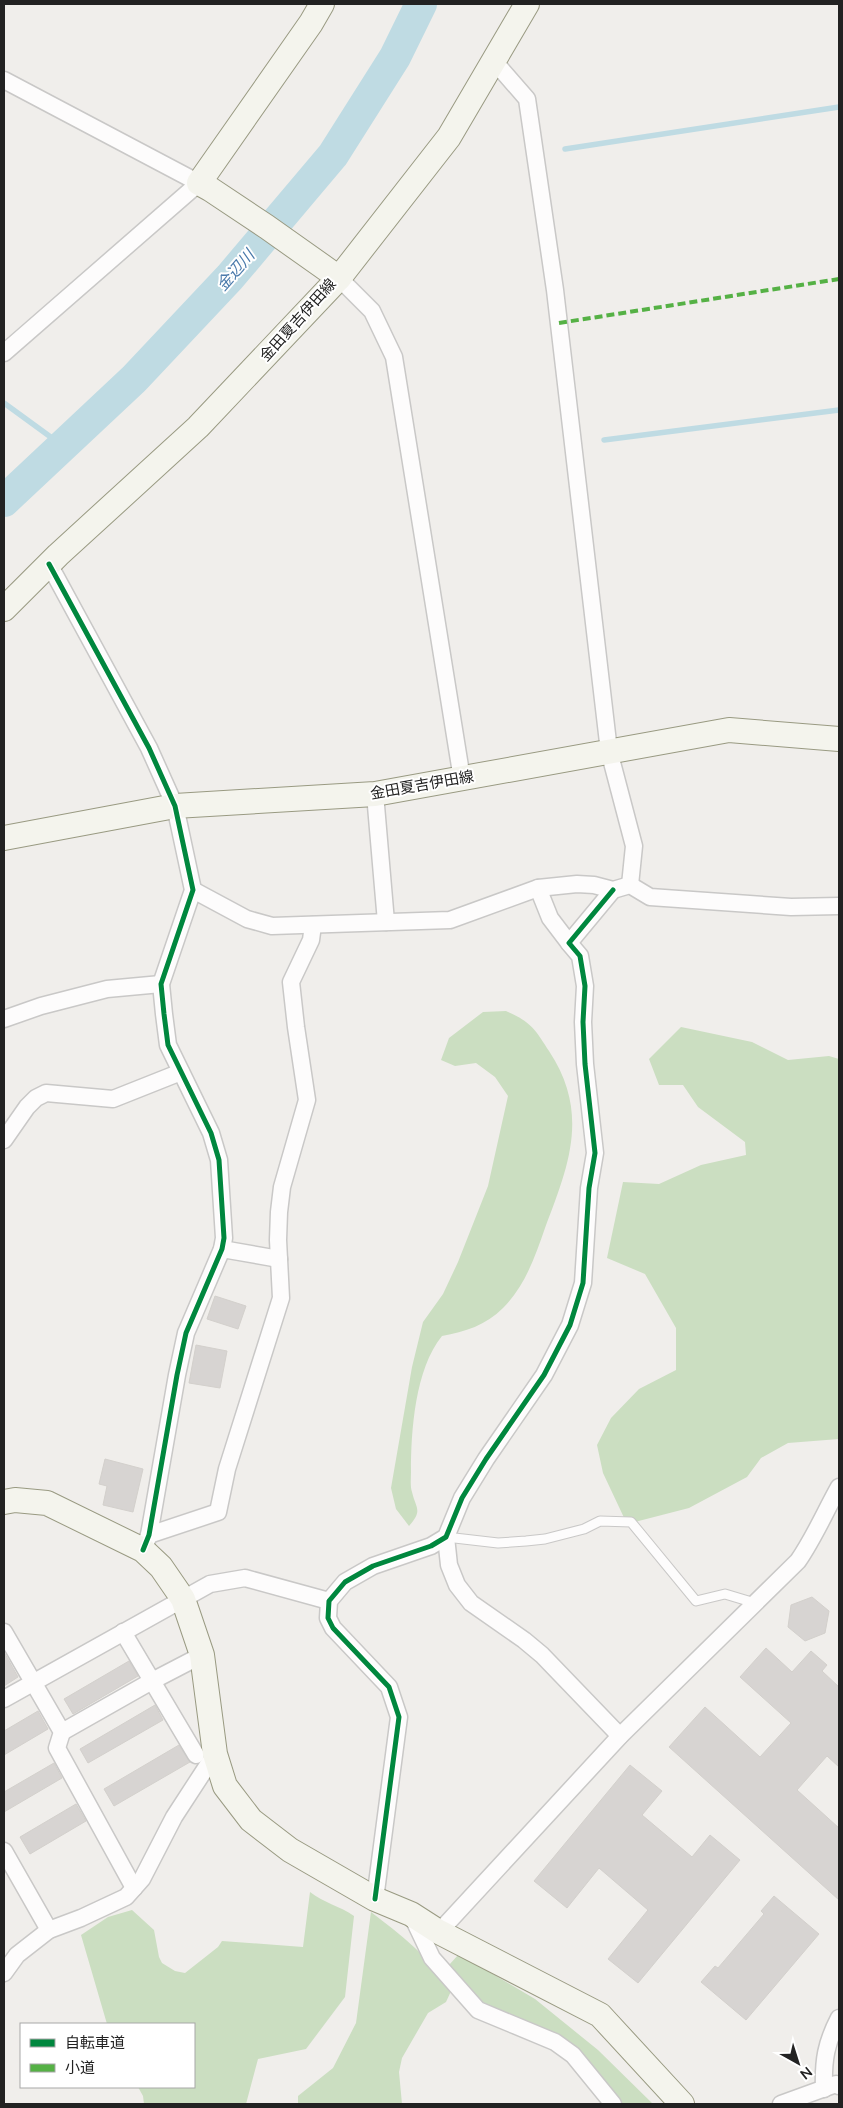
<svg xmlns="http://www.w3.org/2000/svg" width="843" height="2108" font-family="Mulish,'Noto Sans JP',sans-serif">
<style>
.forest{fill:#cbdec1}
.lines{fill:none;stroke-linecap:round;stroke-linejoin:round}
.stream{stroke:#bfdbe3;stroke-width:5.5}
.river{stroke:#bfdbe3;stroke-width:32}
.building{fill:#d7d4d2;stroke:#d3d0cc}
.lane-casing{stroke:#c9c8c7;stroke-width:11}
.street-casing{stroke:#c9c8c7;stroke-width:19}
.secondary-casing{stroke:#999a82;stroke-width:26}
.lane{stroke:#fdfcfc;stroke-width:9}
.street{stroke:#fdfcfc;stroke-width:16}
.secondary{stroke:#f4f4ed;stroke-width:24}
.quiet{stroke:#55b145;stroke-width:4;stroke-dasharray:8 4;stroke-linecap:butt}
.cycleway-casing{stroke:#fff;stroke-width:8}
.cycleway{stroke:#00873e;stroke-width:5}
.labels{text-anchor:middle;stroke-width:4;stroke-linejoin:round;paint-order:stroke}
.street-label{font-size:15px;fill:#222;stroke:#fff}
.water-label{font-size:16px;font-style:italic;fill:#4a7aab;stroke:#fff}
</style>
<rect width="100%" height="100%" fill="#f0eeeb"/>
<!-- forest -->
<g class="forest">
<path d="M506 1011C531 1022 535 1029 549 1051 590 1113 569 1165 545 1228 535 1257 525 1286 503 1308 486 1325 465 1332 442 1336 415 1369 411 1431 411 1472 411 1478 410 1486 412 1492 416 1509 423 1510 409 1526L396 1509 391 1488 412 1367 423 1322 443 1294 458 1262 488 1186 508 1096 495 1077 476 1063 455 1066 441 1060 449 1038 483 1012Z"/>
<path d="M681 1027 752 1042 788 1060 829 1056 839 1059V1439L788 1443 761 1458 747 1477 689 1508 627 1524 603 1473 597 1445 611 1418 639 1389 676 1370V1328L645 1274 607 1258 623 1182 659 1184 701 1165 746 1155 745 1142 698 1107 683 1085H659L649 1059Z"/>
<path d="M310 1892C324 1903 340 1906 354 1916L345 1997 306 2049 258 2059 246 2104H144L143 2096 138 2087H194V2024H107L81 1935 108 1917 132 1910 154 1930 159 1957 162 1963 175 1971 185 1973 218 1947 222 1941 303 1947Z"/>
<path d="M371 1912C400 1934 431 1959 452 1989L446 2002 428 2013 402 2058 399 2072 402 2104H298V2096L333 2068 356 2023Z"/>
<path d="M459 1954 535 1999 598 2050 653 2104H620L575 2051 485 2007 449 1965Z"/>
</g>
<g class="lines">
<!-- stream -->
<g class="stream">
<path d="M565 149 839 107"/>
<path d="M4 403 63 446"/>
<path d="M604 440 839 410"/>
</g>
<!-- river -->
<path class="river" d="M4 501 134 379 230 277 333 155 395 57 421 4"/>
</g>
<!-- building -->
<g class="building">
<path d="M215 1296 246 1306 238 1329 207 1319Z"/>
<path d="M196 1345 227 1351 220 1388 189 1383Z"/>
<path d="M105 1459 143 1469 133 1512 103 1505 107 1486 99 1484Z"/>
<path d="M812 1597 829 1611 825 1633 805 1641 788 1627 791 1605Z"/>
<path d="M766 1648 792 1672 811 1651 827 1665 822 1671 839 1687V1767L827 1756 797 1790 839 1828V1900L669 1747 705 1707 760 1757 791 1723 740 1677Z"/>
<path d="M4 1652 18 1677 4 1686Z"/>
<path d="M129 1661 138 1676 73 1714 64 1699Z"/>
<path d="M155 1705 163 1720 88 1763 80 1749Z"/>
<path d="M38 1711 48 1729 4 1755V1731Z"/>
<path d="M179 1745 190 1762 114 1806 104 1789Z"/>
<path d="M54 1763 62 1778 4 1812V1792Z"/>
<path d="M630 1765 662 1791 642 1815 692 1857 710 1835 740 1860 638 1983 608 1959 648 1910 599 1868 567 1908 534 1881Z"/>
<path d="M76 1804 86 1821 30 1854 20 1837Z"/>
<path d="M774 1896 819 1934 746 2020 701 1982 715 1966 718 1968 764 1914 761 1911Z"/>
</g>
<g class="lines">
<!-- lane casing -->
<g class="lane-casing">
<path id="lane" d="M446 1537 498 1543 526 1541 545 1539 584 1529 600 1521 631 1522 696 1601 725 1594 755 1603"/>
</g>
<!-- street casing -->
<g class="street-casing">
<g id="street">
<path d="M494 61 527 99 555 290 609 751 634 846 630 885"/>
<path d="M4 80 199 183 4 353"/>
<path d="M339 278 372 311 394 357 462 779"/>
<path d="M49 564 149 748 175 806 193 890 161 984 164 1014 168 1045 211 1133 219 1160 224 1238 222 1249 186 1333 177 1375 149 1535 143 1550"/>
<path d="M375 794 386 922"/>
<path d="M538 888 550 918 569 943"/>
<path d="M193 890 247 919 272 926 450 920 538 888 577 884 594 885 613 890 630 885 650 897 791 907 839 906"/>
<path d="M4 1019 41 1006 107 989 161 984"/>
<path d="M4 1140 27 1107 36 1098 46 1093 113 1099 181 1072"/>
<path d="M222 1249 279 1259"/>
<path d="M149 1535 218 1512 227 1469 281 1298 278 1240 279 1212 282 1187 307 1100 296 1027 291 982 311 940 313 925"/>
<path d="M446 1537 449 1565 457 1585 471 1603 524 1640 542 1655 620 1736"/>
<path d="M4 1632 62 1732 57 1748 134 1888"/>
<path d="M123 1632 196 1755"/>
<path d="M4 1699 210 1584 245 1578 329 1601"/>
<path d="M62 1732 152 1681 202 1655"/>
<path d="M4 1851 49 1930"/>
<path d="M375 1899 399 1717 389 1687 333 1628 328 1618 329 1601 345 1582 373 1566 431 1546 446 1537 462 1498 486 1459 544 1375 570 1325 583 1283 589 1188 595 1153 585 1064 583 1022 585 986 580 956 569 943 613 890"/>
<path d="M412 1916 432 1958 478 2010 555 2042 573 2055 613 2104"/>
<path d="M439 1932 620 1736 798 1561C814 1538 825 1512 839 1487"/>
<path d="M4 1973 17 1955 49 1930 81 1918 126 1897 142 1879 174 1817 215 1754"/>
<path d="M824 2089C823 2060 826 2043 839 2018"/>
<path d="M781 2104 836 2084 839 2086"/>
</g>
</g>
<!-- secondary casing -->
<g class="secondary-casing">
<g id="secondary">
<path d="M339 278 449 137 527 4"/>
<path d="M4 609 58 555 198 427 339 278 267 227 210 189 199 183 311 23 322 4"/>
<path d="M4 838 175 806 375 794 729 730 839 739"/>
<path d="M4 1502 15 1500 47 1503 143 1550 161 1567 183 1599 202 1655 215 1754 225 1786 251 1820 290 1850 375 1899 411 1914 439 1932 600 2015 682 2104"/>
</g>
</g>
<!-- lane -->
<use href="#lane" class="lane"/>
<!-- street -->
<use href="#street" class="street"/>
<!-- secondary -->
<use href="#secondary" class="secondary"/>
<!-- quiet -->
<path class="quiet" d="M559 323 839 279"/>
<!-- cycleway casing -->
<g class="cycleway-casing">
<g id="cycleway">
<path d="M49 564 149 748 175 806 193 890 161 984 164 1014 168 1045 211 1133 219 1160 224 1238 222 1249 186 1333 177 1375 149 1535 143 1550"/>
<path d="M375 1899 399 1717 389 1687 333 1628 328 1618 329 1601 345 1582 373 1566 431 1546 446 1537 462 1498 486 1459 544 1375 570 1325 583 1283 589 1188 595 1153 585 1064 583 1022 585 986 580 956 569 943 613 890"/>
</g>
</g>
<!-- cycleway -->
<use href="#cycleway" class="cycleway"/>
</g>
<g class="labels">
<!-- street labels -->
<g class="street-label">
<text transform="translate(298 320) rotate(-48)" y="5">金田夏吉伊田線</text>
<text transform="translate(422 785) rotate(-10)" y="5">金田夏吉伊田線</text>
</g>
<!-- water labels -->
<g class="water-label">
<text transform="translate(235 270) rotate(-49)" y="6">金辺川</text>
</g>
</g>
<!-- border -->
<rect width="843" height="2108" fill="none" stroke="#222222" stroke-width="10"/>
<!-- legend -->
<rect x="20" y="2023" width="175" height="65" fill="#ffffff" stroke="#a7a7a7"/>
<rect x="30" y="2039" width="25" height="8" fill="#00873e" stroke="#a7a7a7"/>
<text x="65" y="2048" font-size="15" fill="#222222">自転車道</text>
<rect x="30" y="2064" width="25" height="8" fill="#55b145" stroke="#a7a7a7"/>
<text x="65" y="2073" font-size="15" fill="#222222">小道</text>
<!-- north arrow -->
<g transform="translate(798 2063) rotate(141)" stroke="#ffffff" stroke-width="4" paint-order="stroke">
<path d="M0-4L9 19L0 12L-9 19Z" fill="#222222"/>
<text y="-8" font-size="14" font-weight="bold" text-anchor="middle" fill="#222222">N</text>
</g>
</svg>
